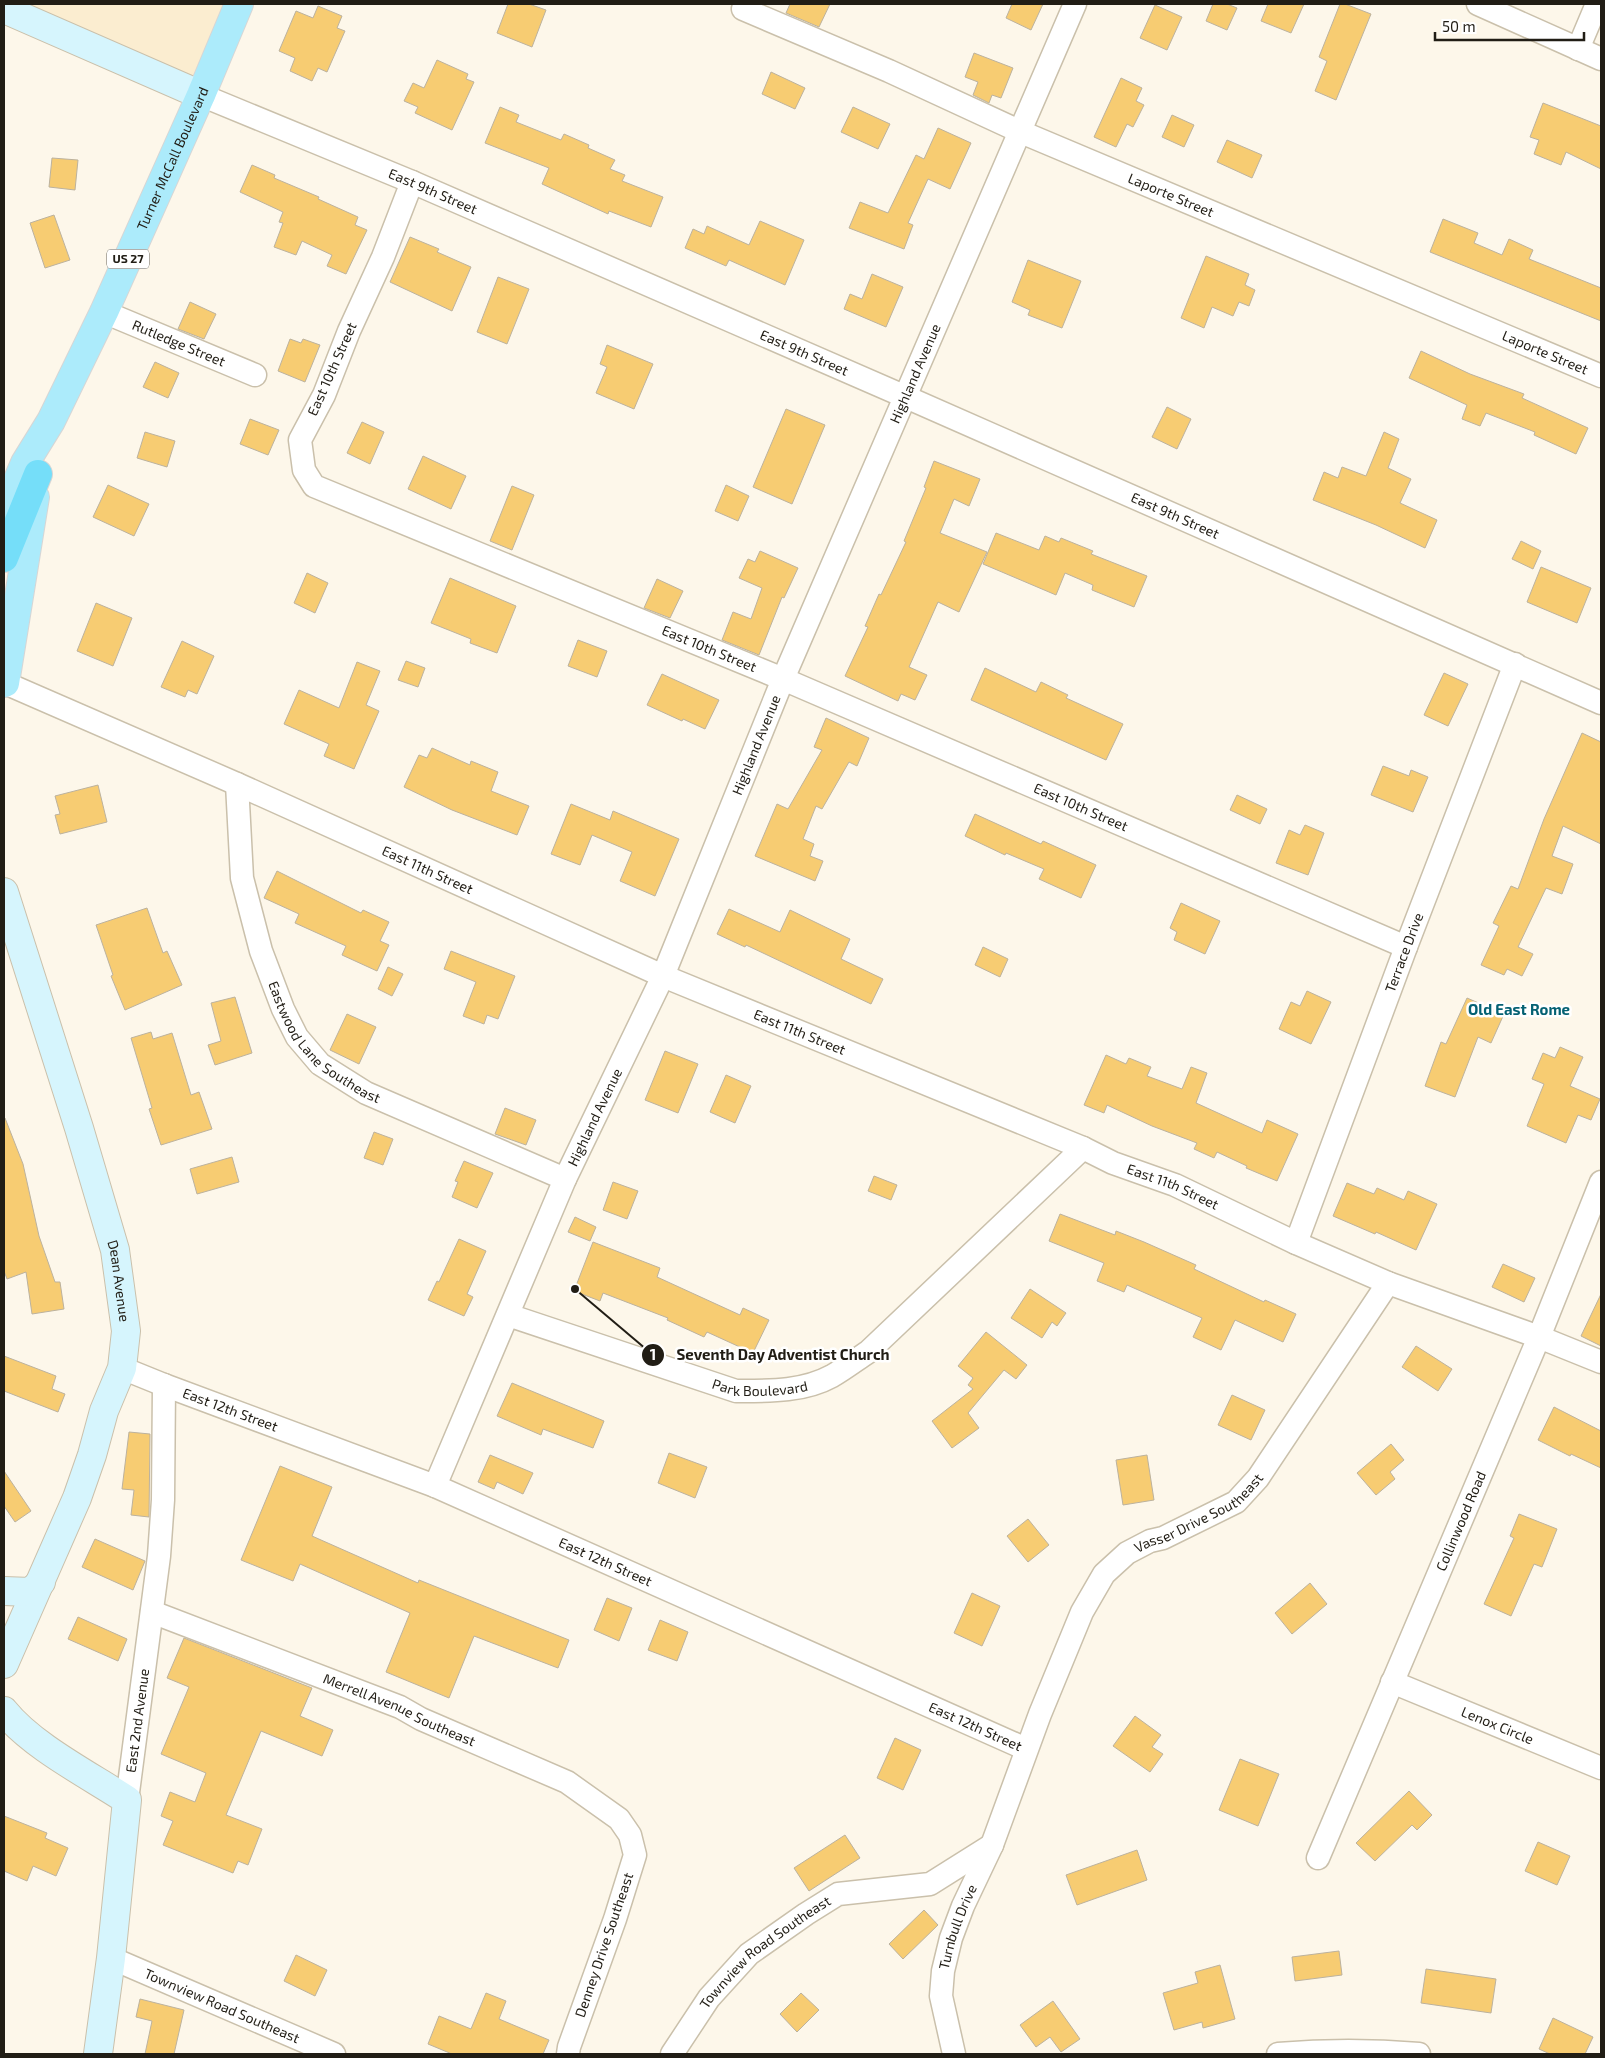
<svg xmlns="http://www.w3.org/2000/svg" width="1605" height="2058" font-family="'Exo 2',sans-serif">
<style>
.built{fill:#fbedd0}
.building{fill:#f7cc72;stroke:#bcb29e}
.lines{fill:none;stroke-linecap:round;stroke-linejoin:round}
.street-casing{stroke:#cac0ab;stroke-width:25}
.secondary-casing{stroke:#cac0ab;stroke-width:30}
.primary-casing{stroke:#d7d6d5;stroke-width:30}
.highway-casing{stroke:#d7d6d5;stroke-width:30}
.street{stroke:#fff;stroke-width:22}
.secondary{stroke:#d6f5fd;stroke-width:28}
.primary{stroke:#acebfb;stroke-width:28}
.highway{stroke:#75def9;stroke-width:28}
.labels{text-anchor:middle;stroke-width:5;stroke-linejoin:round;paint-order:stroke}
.shield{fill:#fff;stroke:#64615b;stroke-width:1}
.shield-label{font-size:12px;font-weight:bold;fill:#211d15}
.street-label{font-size:14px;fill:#211d15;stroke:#fff}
.neighbourhood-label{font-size:15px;font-weight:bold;fill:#046173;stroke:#fff}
.leader{fill:none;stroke:#211d15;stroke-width:2}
.callout-dot{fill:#211d15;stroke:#fff;stroke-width:2}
.mark-label{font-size:15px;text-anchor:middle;font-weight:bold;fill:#fff}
.callout-label{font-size:15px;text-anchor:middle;font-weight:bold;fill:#211d15;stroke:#fff;stroke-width:5;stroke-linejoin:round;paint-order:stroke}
</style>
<rect width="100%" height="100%" fill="#fdf7ea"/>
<!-- built -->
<path class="built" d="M4 4H239L201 95Z"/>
<!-- building -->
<g class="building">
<path d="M508 4H529L546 10 532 47 497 33Z"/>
<path d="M790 4H830L819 27 786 13Z"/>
<path d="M1012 4H1043L1031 30 1006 18Z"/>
<path d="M1213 4H1227L1237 8 1227 30 1206 21Z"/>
<path d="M1268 4H1304L1291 33 1261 21Z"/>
<path d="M1340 4H1345L1371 14 1336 100 1315 91 1327 61 1319 57Z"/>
<path d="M1155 5 1182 17 1167 50 1140 38Z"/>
<path d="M318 6 342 16 337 28 345 31 327 72 318 68 312 81 290 71 295 58 279 51 296 11 313 18Z"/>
<path d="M974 53 1013 68 1001 98 992 95 989 103 973 95 978 82 965 77Z"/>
<path d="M437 60 468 74 466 79 474 82 452 130 415 113 418 107 404 101 413 83 424 88Z"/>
<path d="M771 72 805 88 795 109 762 94Z"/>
<path d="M1121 78 1142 88 1136 101 1144 105 1133 127 1127 124 1116 147 1094 137Z"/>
<path d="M1543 103 1601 126V169L1566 152 1561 165 1534 154 1539 140 1530 137Z"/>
<path d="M500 107 519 115 516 122 561 140 564 134 589 145 588 148 615 160 610 169 625 175 622 181 663 197 651 227 609 211 608 214 542 184 549 168 485 143Z"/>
<path d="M853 107 890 124 878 149 841 132Z"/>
<path d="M1172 115 1194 125 1184 147 1162 137Z"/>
<path d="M938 128 971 143 950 189 928 179 908 223 913 225 904 249 849 228 860 202 888 213 916 155 924 159Z"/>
<path d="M1227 140 1262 155 1252 178 1217 162Z"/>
<path d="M52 158 78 160 75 190 49 187Z"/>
<path d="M252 165 275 175 274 178 319 197 318 199 358 217 355 225 367 230 346 274 327 266 332 255 302 241 296 255 274 247 283 223 279 222 283 212 240 192Z"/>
<path d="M54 215 70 260 45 268 30 223Z"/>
<path d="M1443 219 1478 233 1474 243 1502 255 1509 239 1533 250 1529 259 1601 288V321L1430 252Z"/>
<path d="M760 221 804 240 785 285 729 260 726 266 685 248 693 229 704 234 707 226 749 245Z"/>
<path d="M410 237 439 249 437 252 471 267 452 311 390 282Z"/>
<path d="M1206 256 1249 274 1245 285 1255 290 1249 306 1239 302 1233 316 1212 307 1204 328 1181 318Z"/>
<path d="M1028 260 1081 281 1062 328 1028 315 1030 310 1012 302Z"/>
<path d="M872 274 903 287 886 327 844 309 850 294 862 299Z"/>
<path d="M498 277 529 289 507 344 477 332Z"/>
<path d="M190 302 216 314 204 339 178 329Z"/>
<path d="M290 339 301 343 303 339 320 345 305 382 278 371Z"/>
<path d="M607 345 653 364 634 409 596 393 607 367 600 364Z"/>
<path d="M1421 351 1470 374 1524 394 1522 398 1588 428 1576 454 1534 435 1535 432 1486 413 1480 426 1462 419 1467 405 1409 378Z"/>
<path d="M155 362 179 373 168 398 143 387Z"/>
<path d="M1167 407 1191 419 1177 449 1152 437Z"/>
<path d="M786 409 825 425 792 504 753 487Z"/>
<path d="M250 419 279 430 268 455 240 444Z"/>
<path d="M362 422 384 432 370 464 347 453Z"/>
<path d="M145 432 175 441 167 467 137 458Z"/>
<path d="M1384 432 1399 439 1388 468 1411 479 1400 503 1437 520 1425 548 1376 525 1313 500 1324 472 1338 478 1342 467 1366 476Z"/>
<path d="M423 456 466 476 451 509 408 489Z"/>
<path d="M934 461 980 479 969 506 954 499 940 533 987 552 959 612 938 602 909 667 927 675 915 700 901 694 898 701 845 676 868 627 865 626 879 594 881 595 906 542 904 541 926 488 924 487Z"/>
<path d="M108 485 149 504 134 536 93 517Z"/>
<path d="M726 485 749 496 738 521 715 511Z"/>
<path d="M512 486 534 495 512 550 490 541Z"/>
<path d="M996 533 1039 550 1045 536 1059 542 1061 538 1093 551 1091 554 1147 576 1134 607 1092 590 1093 585 1065 573 1056 595 983 564Z"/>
<path d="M1521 541 1541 551 1533 569 1512 559Z"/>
<path d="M760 551 798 568 784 598 782 597 759 655 722 640 733 612 751 619 762 588 739 578 748 559 755 562Z"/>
<path d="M1541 567 1591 588 1577 623 1527 602Z"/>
<path d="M307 573 328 583 315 613 294 603Z"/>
<path d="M450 578 516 606 497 653 470 643 471 639 431 623Z"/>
<path d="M657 579 683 591 670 618 644 608Z"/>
<path d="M96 603 132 618 113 666 77 651Z"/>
<path d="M578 640 607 651 597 677 568 666Z"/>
<path d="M182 641 214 656 197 694 188 690 185 697 161 687Z"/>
<path d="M406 661 425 668 418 687 398 680Z"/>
<path d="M357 662 380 671 366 705 379 711 354 769 324 756 329 744 284 724 299 690 339 708Z"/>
<path d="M985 668 1036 692 1041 682 1068 695 1066 698 1123 724 1106 760 971 700Z"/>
<path d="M1444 673 1468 684 1448 726 1424 715Z"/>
<path d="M662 674 719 700 705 729 683 719 682 721 647 705Z"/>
<path d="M826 718 869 738 857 766 849 762 822 809 816 806 803 839 814 844 810 856 823 861 815 881 755 856 777 804 788 809 822 750 814 747Z"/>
<path d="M1582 733 1601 742V844L1563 826 1552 856 1573 864 1562 894 1546 888 1518 947 1533 954 1522 976 1507 969 1504 975 1481 965 1499 926 1493 923 1511 886 1518 889 1544 819Z"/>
<path d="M432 748 470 765 471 761 498 772 491 791 529 806 517 835 452 810 404 787 419 755 427 758Z"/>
<path d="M1383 766 1409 776 1411 770 1428 777 1413 812 1371 795Z"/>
<path d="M98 785 107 822 60 834 55 815 60 814 55 796Z"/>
<path d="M1237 795 1267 809 1260 824 1230 810Z"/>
<path d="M571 804 610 820 613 811 679 839 655 896 620 881 632 852 592 835 580 865 551 854Z"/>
<path d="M975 814 1041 844 1043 841 1096 865 1081 898 1039 879 1044 869 1006 853 1005 855 965 836Z"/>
<path d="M1305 825 1324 833 1308 875 1276 863 1289 830 1300 835Z"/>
<path d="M277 871 361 913 363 910 389 922 380 941 389 945 377 971 342 955 346 946 295 923 299 914 264 898Z"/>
<path d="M1181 903 1220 921 1205 954 1174 940 1177 932 1170 928Z"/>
<path d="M147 908 163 953 167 951 182 985 125 1010 111 976 113 975 96 925Z"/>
<path d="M729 909 780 932 790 910 850 939 841 959 883 979 871 1004 746 945 745 947 717 934Z"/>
<path d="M983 947 1008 959 1000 977 975 965Z"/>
<path d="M451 951 515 976 498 1019 487 1015 484 1024 463 1016 476 982 444 969Z"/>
<path d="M388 967 403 974 392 996 378 989Z"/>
<path d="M1307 991 1331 1002 1311 1044 1279 1029 1291 1002 1300 1006Z"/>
<path d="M235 997 252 1053 215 1065 208 1045 221 1041 211 1003Z"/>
<path d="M1467 998 1504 1014 1491 1043 1478 1037 1455 1097 1425 1086 1441 1042 1446 1044Z"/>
<path d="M347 1014 376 1027 359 1064 330 1050Z"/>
<path d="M151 1032 153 1039 172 1033 191 1095 199 1092 212 1129 161 1145 149 1109 152 1108 131 1038Z"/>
<path d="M1560 1047 1583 1057 1570 1086 1600 1099 1591 1120 1578 1115 1566 1143 1527 1126 1544 1084 1532 1079 1543 1053 1555 1058Z"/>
<path d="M665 1051 698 1064 678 1113 645 1100Z"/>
<path d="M1106 1055 1126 1064 1129 1058 1151 1067 1147 1076 1182 1089 1191 1067 1207 1073 1196 1103 1262 1133 1267 1120 1298 1134 1277 1181 1246 1168 1247 1166 1217 1152 1214 1158 1194 1149 1197 1143 1152 1126 1107 1105 1104 1113 1084 1105Z"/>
<path d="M726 1075 751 1086 735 1123 710 1112Z"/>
<path d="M505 1108 536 1120 526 1145 495 1134Z"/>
<path d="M4 1118H5L23 1164 39 1236 55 1282H60L64 1309 32 1314 26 1272 7 1279 4 1271Z"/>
<path d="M374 1132 393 1139 383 1165 364 1158Z"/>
<path d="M232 1157 239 1182 197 1194 190 1169Z"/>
<path d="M464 1161 493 1173 477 1208 452 1197 458 1182 455 1181Z"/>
<path d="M874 1176 897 1185 891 1200 868 1191Z"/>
<path d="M613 1182 638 1191 627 1219 603 1210Z"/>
<path d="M1347 1183 1374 1194 1377 1188 1404 1200 1408 1191 1437 1204 1416 1250 1376 1232 1375 1234 1333 1216Z"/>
<path d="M1060 1214 1115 1235 1116 1231 1144 1242 1196 1265 1194 1269 1264 1302 1265 1300 1296 1314 1283 1342 1235 1320 1221 1350 1193 1337 1202 1318 1127 1285 1124 1292 1097 1281 1104 1263 1049 1241Z"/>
<path d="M575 1217 596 1227 590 1241 568 1232Z"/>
<path d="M459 1239 486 1251 467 1294 473 1297 464 1316 428 1300 437 1281 439 1282Z"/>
<path d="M593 1242 660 1268 657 1277 740 1315 743 1308 769 1320 753 1353 707 1332 704 1337 667 1320 668 1318 603 1293 600 1301 574 1291Z"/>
<path d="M1503 1264 1535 1278 1524 1302 1492 1287Z"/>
<path d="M1030 1289 1066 1313 1057 1326 1052 1322 1042 1338 1011 1318Z"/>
<path d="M1601 1294V1346L1581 1336Z"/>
<path d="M986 1332 1027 1365 1016 1379 1004 1370 968 1413 979 1428 952 1448 932 1421 973 1389 968 1385 973 1378 958 1366Z"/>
<path d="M1416 1346 1452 1369 1438 1391 1402 1367Z"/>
<path d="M4 1356 56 1376 52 1389 65 1394 58 1412 4 1391Z"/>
<path d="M512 1383 604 1421 593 1448 543 1429 541 1435 497 1416Z"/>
<path d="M1232 1395 1265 1410 1251 1440 1218 1425Z"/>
<path d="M1554 1407 1601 1431V1468L1571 1454 1570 1456 1538 1440Z"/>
<path d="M129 1432 150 1434 149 1517 131 1515 134 1490 122 1489Z"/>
<path d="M1391 1444 1404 1460 1390 1472 1395 1479 1376 1495 1357 1473Z"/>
<path d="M669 1453 707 1467 695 1498 658 1483Z"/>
<path d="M490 1455 533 1473 523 1494 497 1482 494 1489 478 1482Z"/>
<path d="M1147 1455 1154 1500 1123 1505 1116 1460Z"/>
<path d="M280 1466 332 1487 312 1536 418 1583 419 1580 569 1640 558 1668 474 1636 449 1698 386 1672 410 1613 300 1564 293 1581 241 1560Z"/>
<path d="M4 1471 31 1511 15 1522 4 1506Z"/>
<path d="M1519 1514 1557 1529 1542 1567 1534 1564 1511 1616 1484 1604 1514 1538 1510 1536Z"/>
<path d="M1028 1519 1049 1545 1028 1562 1007 1536Z"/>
<path d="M95 1539 145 1561 133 1590 82 1567Z"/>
<path d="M1310 1583 1327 1604 1292 1634 1275 1613Z"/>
<path d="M972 1593 1000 1606 982 1646 954 1633Z"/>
<path d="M607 1598 632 1608 619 1641 594 1630Z"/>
<path d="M78 1617 127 1639 118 1661 68 1639Z"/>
<path d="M660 1620 688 1632 677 1661 648 1650Z"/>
<path d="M184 1638 312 1688 300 1716 333 1730 322 1756 261 1731 226 1815 262 1829 248 1865 238 1861 233 1873 163 1845 173 1821 161 1816 170 1792 195 1802 206 1773 161 1754 189 1687 167 1678Z"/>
<path d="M1135 1716 1161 1735 1152 1747 1163 1754 1150 1772 1113 1746Z"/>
<path d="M895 1738 921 1750 903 1790 877 1778Z"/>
<path d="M1240 1759 1279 1774 1258 1826 1219 1810Z"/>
<path d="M1409 1791 1432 1815 1417 1830 1412 1825 1375 1861 1356 1843Z"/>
<path d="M4 1816 47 1833 45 1838 68 1848 56 1876 33 1866 27 1881 4 1871Z"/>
<path d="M845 1835 860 1858 809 1891 794 1868Z"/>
<path d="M1538 1842 1570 1856 1557 1885 1525 1871Z"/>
<path d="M1137 1850 1147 1880 1077 1905 1066 1875Z"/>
<path d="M924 1910 938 1925 903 1959 889 1944Z"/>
<path d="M1339 1951 1342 1975 1295 1981 1292 1957Z"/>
<path d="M296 1955 327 1970 315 1996 284 1981Z"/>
<path d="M1220 1965 1235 2019 1203 2028 1202 2022 1174 2030 1163 1993 1198 1983 1195 1972Z"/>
<path d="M1426 1969 1496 1979 1491 2013 1421 2003Z"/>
<path d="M486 1993 506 2001 499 2019 549 2040 543 2054H452L428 2044 439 2016 471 2029Z"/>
<path d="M801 1993 819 2010 797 2032 780 2014Z"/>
<path d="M140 1999 184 2010 174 2054H145L152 2021 136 2017Z"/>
<path d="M1053 2001 1080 2039 1061 2052 1050 2037 1036 2047 1020 2025Z"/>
<path d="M1553 2018 1593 2037 1585 2054H1550L1539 2049Z"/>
</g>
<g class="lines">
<!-- street casing -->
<g class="street-casing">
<g id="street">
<path id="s1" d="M745 4 743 9 889 71 1021 132 1601 376"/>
<path d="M1478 4 1601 59"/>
<path d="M1578 49 1597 4"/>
<path id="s2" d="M201 95 412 182 906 397 1601 703"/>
<path id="s3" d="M412 182 383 257 349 331 324 395 300 440 304 470 314 486 783 679 1406 947"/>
<path id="s4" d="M104 312 255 375"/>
<path id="s5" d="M5 683 237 784 663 976 1083 1148 1113 1163 1175 1185 1296 1243 1388 1283 1539 1337 1601 1362"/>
<path id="s6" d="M237 784 242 878 261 951 283 1009 297 1037 320 1064 366 1093 565 1179"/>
<path id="s7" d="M1296 1243 1406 947 1515 664"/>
<path id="s8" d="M508 1315 736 1391C768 1391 803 1392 832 1376 844 1369 856 1360 868 1352L1083 1148"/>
<path id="s9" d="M122 1368 164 1385 435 1486 1026 1749"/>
<path id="s10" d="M435 1486 565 1179 663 976 783 679 1075 4"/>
<path id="s11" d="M152 1612 400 1707 421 1719 567 1782 619 1819 630 1835 635 1855 615 1919 569 2047 568 2054"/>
<path id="s12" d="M1392 1682 1601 1768"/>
<path id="s13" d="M127 1800 159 1556 163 1500 164 1385"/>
<path id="s14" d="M1318 1858 1539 1337 1601 1182"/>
<path id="s15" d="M111 1958 334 2054"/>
<path id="s16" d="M672 2054 709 1998 749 1954 806 1914 838 1894 930 1884 992 1845"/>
<path id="s17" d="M954 2054 941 1996 943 1971 951 1938 963 1906 992 1845 1040 1714 1082 1612 1104 1574 1127 1553 1150 1541 1163 1538 1236 1502 1258 1478 1388 1283"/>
<path d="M1278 2054C1325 2050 1372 2050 1419 2054"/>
</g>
</g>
<!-- secondary casing -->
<g class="secondary-casing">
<g id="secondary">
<path d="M4 9 201 95"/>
<path id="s18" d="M4 892 79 1128 115 1250 126 1331 122 1368 104 1411 92 1455 77 1498 4 1664"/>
<path d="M4 1591 31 1592 41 1582"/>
<path d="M4 1711C32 1746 89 1775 127 1800L111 1958 98 2054"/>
</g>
</g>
<!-- primary casing -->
<g class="primary-casing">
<g id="primary">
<path id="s19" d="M4 512 25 463 51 421 104 312 201 95 239 4"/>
<path d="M5 683 35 497"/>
</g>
</g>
<!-- highway casing -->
<g class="highway-casing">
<path id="highway" d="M4 558 38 474"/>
</g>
<!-- street -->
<use href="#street" class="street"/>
<!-- secondary -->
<use href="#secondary" class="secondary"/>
<!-- primary -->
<use href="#primary" class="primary"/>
<!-- highway -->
<use href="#highway" class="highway"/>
</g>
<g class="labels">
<!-- shield labels -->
<rect class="shield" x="107" y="249.5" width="42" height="19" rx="4"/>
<g class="shield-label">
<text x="128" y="263">US 27</text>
</g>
<!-- street labels -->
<g class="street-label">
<text dy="5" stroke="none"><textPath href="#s19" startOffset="392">Turner McCall Boulevard</textPath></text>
<text dy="5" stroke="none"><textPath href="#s2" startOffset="251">East 9th Street</textPath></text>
<text dy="5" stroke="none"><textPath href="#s1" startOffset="472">Laporte Street</textPath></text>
<text dy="5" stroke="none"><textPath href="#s4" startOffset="81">Rutledge Street</textPath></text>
<text dy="5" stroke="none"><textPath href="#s2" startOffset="656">East 9th Street</textPath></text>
<text dy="5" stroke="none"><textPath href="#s1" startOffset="878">Laporte Street</textPath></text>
<text transform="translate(332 369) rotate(-66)" y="5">East 10th Street</text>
<text dy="5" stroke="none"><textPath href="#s10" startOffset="1212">Highland Avenue</textPath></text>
<text dy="5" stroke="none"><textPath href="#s2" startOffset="1061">East 9th Street</textPath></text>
<text dy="5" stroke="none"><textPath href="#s3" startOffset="758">East 10th Street</textPath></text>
<text dy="5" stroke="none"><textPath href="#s10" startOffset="808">Highland Avenue</textPath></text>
<text dy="5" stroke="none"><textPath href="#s3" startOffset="1162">East 10th Street</textPath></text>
<text dy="5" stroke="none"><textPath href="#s5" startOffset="462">East 11th Street</textPath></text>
<text dy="5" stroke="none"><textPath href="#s7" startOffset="310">Terrace Drive</textPath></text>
<text dy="5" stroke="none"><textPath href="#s5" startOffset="868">East 11th Street</textPath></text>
<text dy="5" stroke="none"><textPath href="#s6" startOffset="285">Eastwood Lane Southeast</textPath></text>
<text dy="5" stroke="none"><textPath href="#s10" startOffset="402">Highland Avenue</textPath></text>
<text dy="5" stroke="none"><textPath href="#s5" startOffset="1272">East 11th Street</textPath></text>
<text dy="5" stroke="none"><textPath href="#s18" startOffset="406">Dean Avenue</textPath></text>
<text dy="5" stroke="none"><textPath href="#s8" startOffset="264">Park Boulevard</textPath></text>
<text dy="5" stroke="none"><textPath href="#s9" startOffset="116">East 12th Street</textPath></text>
<text dy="5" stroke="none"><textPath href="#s17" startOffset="628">Vasser Drive Southeast</textPath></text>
<text dy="5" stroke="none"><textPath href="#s14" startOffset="366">Collinwood Road</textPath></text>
<text dy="5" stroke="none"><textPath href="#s9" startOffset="521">East 12th Street</textPath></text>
<text dy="5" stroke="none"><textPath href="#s11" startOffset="266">Merrell Avenue Southeast</textPath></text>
<text dy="5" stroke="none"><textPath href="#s13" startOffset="80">East 2nd Avenue</textPath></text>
<text dy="5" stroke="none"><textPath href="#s12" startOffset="114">Lenox Circle</textPath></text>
<text dy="5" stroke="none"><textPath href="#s9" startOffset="926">East 12th Street</textPath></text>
<text dy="5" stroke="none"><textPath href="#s17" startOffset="131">Turnbull Drive</textPath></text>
<text transform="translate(604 1945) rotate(-71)" y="5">Denney Drive Southeast</text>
<text dy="5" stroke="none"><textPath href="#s16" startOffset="140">Townview Road Southeast</textPath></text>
<text dy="5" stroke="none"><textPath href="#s15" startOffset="121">Townview Road Southeast</textPath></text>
</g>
<!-- neighbourhood labels -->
<g class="neighbourhood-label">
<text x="1519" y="1015">Old East Rome</text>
</g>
</g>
<!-- callouts -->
<path class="leader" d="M575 1289L653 1355"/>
<g class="callout-dot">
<circle cx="575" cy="1289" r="5"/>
<circle cx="653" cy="1355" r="12"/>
</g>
<g class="mark-label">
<text x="653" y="1360">1</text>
</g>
<g class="callout-label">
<text x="783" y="1360">Seventh Day Adventist Church</text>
</g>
<!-- border -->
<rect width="1605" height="2058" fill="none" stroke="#211d15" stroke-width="10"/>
<!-- scale -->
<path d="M1435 32v8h149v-8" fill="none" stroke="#211d15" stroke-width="2.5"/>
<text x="1442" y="32" font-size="15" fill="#211d15" stroke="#ffffff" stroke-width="4" paint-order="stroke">50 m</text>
</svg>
